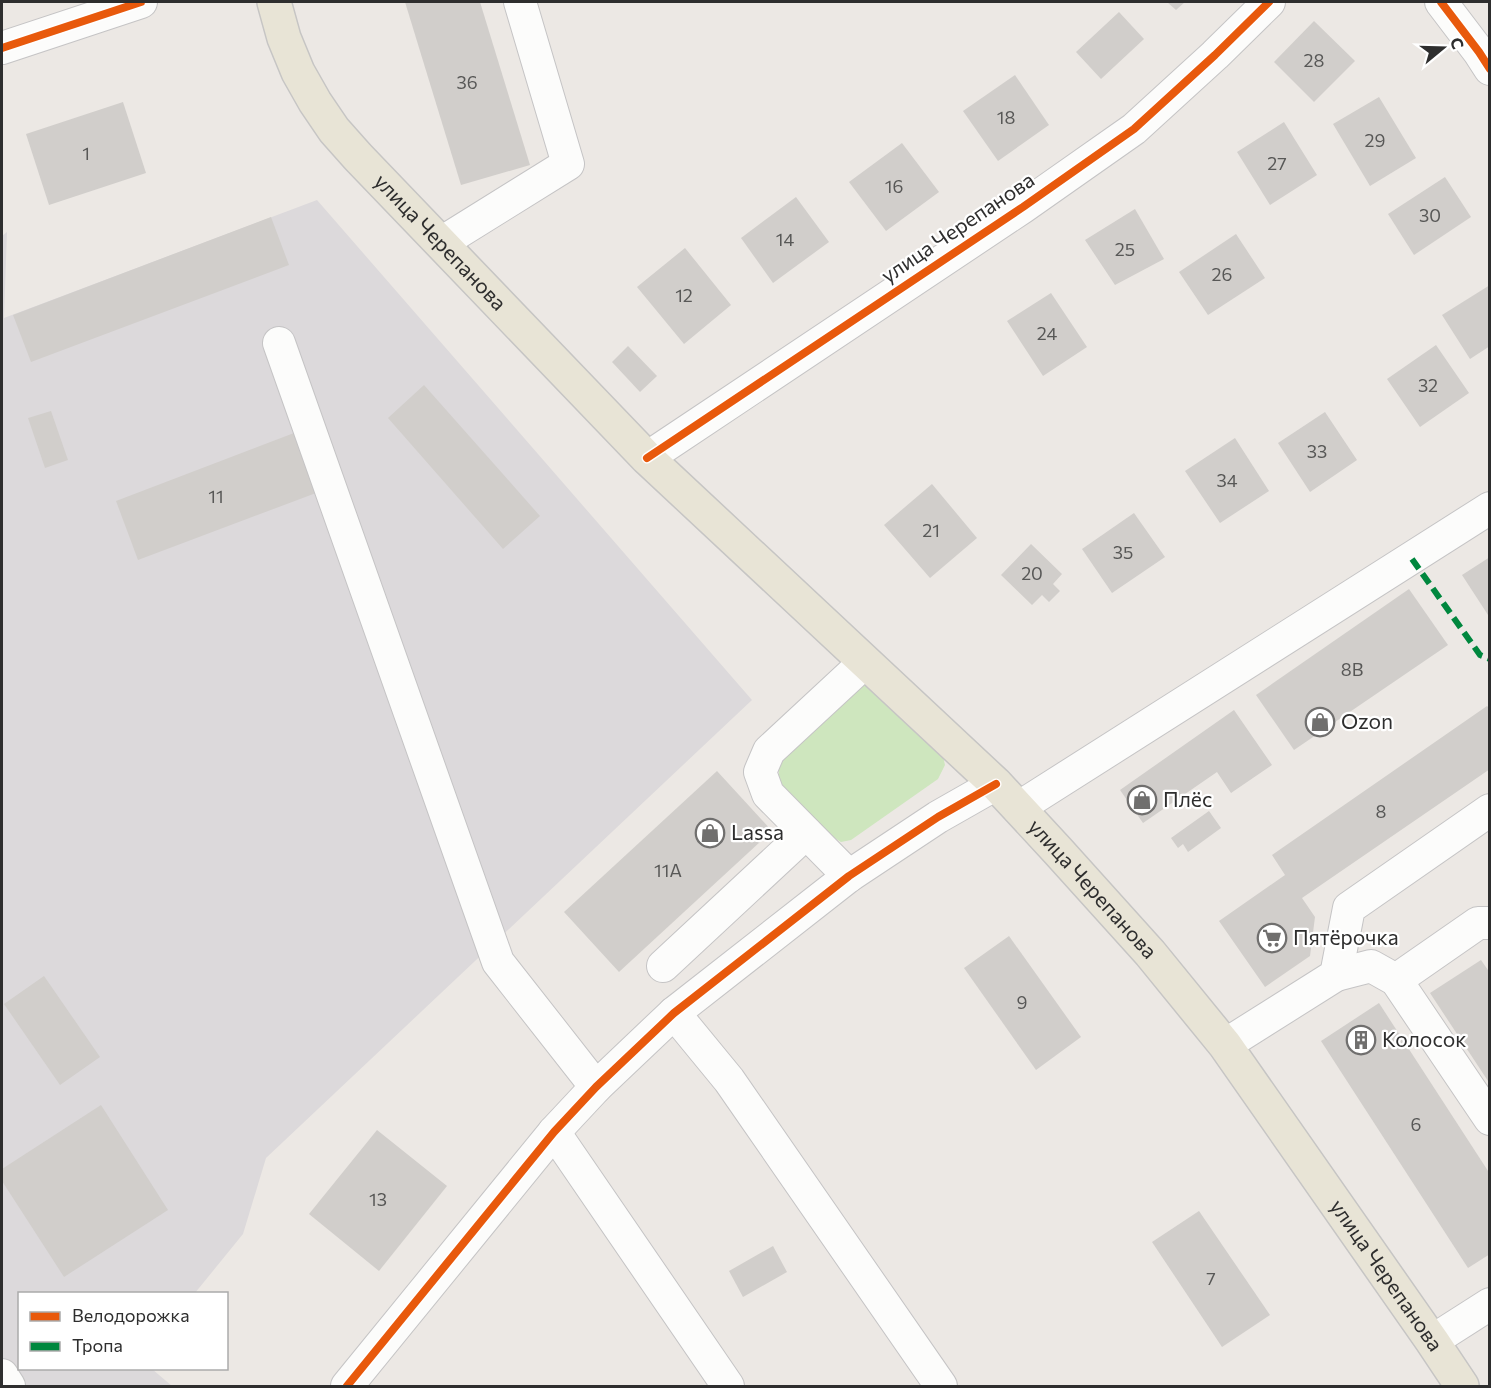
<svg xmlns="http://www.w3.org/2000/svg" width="1491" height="1388" font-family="Commissioner,sans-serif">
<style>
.industrial{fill:#dcd9db}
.green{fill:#cee6be}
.building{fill:#d1cecb}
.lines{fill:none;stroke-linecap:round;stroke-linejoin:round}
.minor-casing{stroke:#c5c4c5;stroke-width:34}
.major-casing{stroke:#c6c5c4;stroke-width:36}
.minor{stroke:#fcfcfb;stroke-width:32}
.major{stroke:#e8e4d6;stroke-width:33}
.quiet{stroke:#00873e;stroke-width:6;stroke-dasharray:12 6;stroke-linecap:butt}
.cycleway-casing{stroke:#fff;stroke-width:11}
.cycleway{stroke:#e8590c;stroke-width:8}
.labels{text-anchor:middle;stroke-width:4.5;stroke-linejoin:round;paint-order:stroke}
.number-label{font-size:18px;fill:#585857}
.street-label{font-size:21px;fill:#2e2e2e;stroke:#fff}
.poi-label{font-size:21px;fill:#2e2e2e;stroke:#fff;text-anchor:start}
</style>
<rect width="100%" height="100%" fill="#ece8e4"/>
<!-- industrial -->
<path class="industrial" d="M317 200 752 700 266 1158 243 1234 195 1293 20 1294V1368L152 1369 172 1386H2V236L7 232 4 318Z"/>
<!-- green -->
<path class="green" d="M872 684 942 752 945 765 938 779 851 840 841 842C824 831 787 800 780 781 777 772 780 766 782 758L859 687Z"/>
<!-- building -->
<g class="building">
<path d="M405 2H480L530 165 461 185Z"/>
<path d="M1167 2H1185L1176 10Z"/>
<path d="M1119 12 1144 39 1101 79 1076 52Z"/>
<path d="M1314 21 1355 61 1314 102 1274 62Z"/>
<path d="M1015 75 1049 125 998 161 963 111Z"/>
<path d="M1379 97 1416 158 1370 186 1333 124Z"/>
<path d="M123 102 146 173 49 205 26 134Z"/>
<path d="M1284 122 1317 175 1270 205 1237 152Z"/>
<path d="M902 143 939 192 886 231 849 182Z"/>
<path d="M1445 177 1471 217 1414 255 1388 214Z"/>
<path d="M796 197 829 242 773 283 741 238Z"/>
<path d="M1135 209 1164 259 1115 285 1085 240Z"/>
<path d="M271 217 289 265 31 362 13 315Z"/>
<path d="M1236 234 1265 278 1208 315 1179 272Z"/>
<path d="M685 248 731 305 684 344 637 287Z"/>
<path d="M1490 285V346L1470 359 1442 315Z"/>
<path d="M1051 293 1087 347 1043 376 1007 321Z"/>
<path d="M1436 345 1469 393 1420 427 1387 379Z"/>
<path d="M628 346 657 376 640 392 612 362Z"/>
<path d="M424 385 540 516 503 549 388 418Z"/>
<path d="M51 411 68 460 45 468 28 418Z"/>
<path d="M1325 412 1357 460 1310 492 1278 443Z"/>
<path d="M294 433 316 493 138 560 116 501Z"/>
<path d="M1235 438 1269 491 1220 523 1185 471Z"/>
<path d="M932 484 977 538 930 578 884 525Z"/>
<path d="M1134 513 1165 557 1112 593 1082 549Z"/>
<path d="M1031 544 1062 574 1053 584 1060 591 1049 602 1042 595 1032 605 1001 575Z"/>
<path d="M1490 557V618L1462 575Z"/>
<path d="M1409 589 1448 645 1294 750 1256 695Z"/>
<path d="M1487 706 1490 709V769L1302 898 1315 917 1310 956 1265 987 1219 921 1285 875 1272 855Z"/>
<path d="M1234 710 1272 765 1231 793 1217 772 1143 823 1120 790Z"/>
<path d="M717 771 772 831 619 972 564 912Z"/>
<path d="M1209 811 1221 828 1188 852 1183 844 1178 848 1171 838Z"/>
<path d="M1009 936 1081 1037 1036 1070 964 968Z"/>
<path d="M1481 960 1490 973V1084L1430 993Z"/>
<path d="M44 976 100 1057 60 1085 4 1004Z"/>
<path d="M1379 1003 1490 1174V1254L1468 1268 1321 1041Z"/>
<path d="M101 1105 168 1210 64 1277 2 1181V1169Z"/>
<path d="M377 1130 447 1186 379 1271 309 1214Z"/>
<path d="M1199 1211 1270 1315 1222 1347 1152 1242Z"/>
<path d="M773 1246 787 1272 743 1297 729 1271Z"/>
</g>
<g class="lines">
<!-- minor casing -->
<g class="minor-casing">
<g id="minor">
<path d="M1441 2 1479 52 1490 69"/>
<path d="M2 48 141 2"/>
<path d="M441 243 568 164 520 2"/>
<path d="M279 343 498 962 596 1087"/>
<path d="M647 458 1023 207 1134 129 1215 55 1269 2"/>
<path d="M1018 808 1490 508"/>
<path d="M849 876 768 794 760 772 769 751 865 662"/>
<path d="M663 966 806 833"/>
<path d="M1336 975 1371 966 1396 980 1490 1119"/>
<path d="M1396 980 1478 923H1490"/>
<path d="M674 1013 729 1080 941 1386"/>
<path d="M1225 1045 1336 975 1349 908 1490 810"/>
<path d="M554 1132 728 1386"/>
<path d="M1432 1341 1490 1304"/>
<path d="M2 1375 9 1386"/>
<path d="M347 1386 554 1132 596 1087 674 1013 849 876 938 817 996 784"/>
</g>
</g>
<!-- major casing -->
<g class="major-casing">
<g id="major">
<path id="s1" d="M274 2 284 38 298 72 315 102 334 130 358 157 647 458 996 784 1058 851 1150 953 1225 1045 1432 1341 1462 1386"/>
</g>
</g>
<!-- minor -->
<use href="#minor" class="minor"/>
<!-- major -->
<use href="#major" class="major"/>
<!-- quiet -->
<path class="quiet" d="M1412 559 1480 655 1490 659"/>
<!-- cycleway casing -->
<g class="cycleway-casing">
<g id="cycleway">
<path d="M1441 2 1479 52 1490 69"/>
<path d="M2 48 141 2"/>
<path d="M647 458 1023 207 1134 129 1215 55 1269 2"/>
<path d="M347 1386 554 1132 596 1087 674 1013 849 876 938 817 996 784"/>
</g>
</g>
<!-- cycleway -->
<use href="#cycleway" class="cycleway"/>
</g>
<!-- icons -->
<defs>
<g id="shop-ring" transform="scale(1.5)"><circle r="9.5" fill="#fff" stroke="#706f6e" stroke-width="1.5"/><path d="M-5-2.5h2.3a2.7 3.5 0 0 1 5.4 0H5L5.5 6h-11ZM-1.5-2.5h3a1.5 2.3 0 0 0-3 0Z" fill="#706f6e"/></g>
<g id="supermarket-ring" transform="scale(1.5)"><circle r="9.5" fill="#fff" stroke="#706f6e" stroke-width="1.5"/><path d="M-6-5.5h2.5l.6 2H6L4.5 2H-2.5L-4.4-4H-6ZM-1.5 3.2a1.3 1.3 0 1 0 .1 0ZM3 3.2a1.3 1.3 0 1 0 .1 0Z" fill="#706f6e"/></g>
<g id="building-ring" transform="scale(1.5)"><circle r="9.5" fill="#fff" stroke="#706f6e" stroke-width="1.5"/><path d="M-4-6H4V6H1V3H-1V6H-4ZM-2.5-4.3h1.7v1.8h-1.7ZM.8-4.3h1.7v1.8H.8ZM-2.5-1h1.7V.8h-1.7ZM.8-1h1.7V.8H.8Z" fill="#706f6e"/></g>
</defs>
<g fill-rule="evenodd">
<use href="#shop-ring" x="1320" y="722"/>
<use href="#shop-ring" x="1142" y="800"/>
<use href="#shop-ring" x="710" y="833"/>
<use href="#supermarket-ring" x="1272" y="938"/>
<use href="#building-ring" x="1361" y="1040"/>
</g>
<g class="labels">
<!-- number labels -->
<g class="number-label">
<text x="1314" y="67">28</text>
<text x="467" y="89">36</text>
<text x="1006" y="124">18</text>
<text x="1375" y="147">29</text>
<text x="86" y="160">1</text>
<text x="1277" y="170">27</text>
<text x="894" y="193">16</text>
<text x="1430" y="222">30</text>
<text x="785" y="246">14</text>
<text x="1125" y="256">25</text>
<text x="1222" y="281">26</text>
<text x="684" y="302">12</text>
<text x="1047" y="340">24</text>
<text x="1428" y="392">32</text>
<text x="1317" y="458">33</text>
<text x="1227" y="487">34</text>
<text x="216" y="503">11</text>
<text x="931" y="537">21</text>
<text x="1123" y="559">35</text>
<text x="1032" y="580">20</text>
<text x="1352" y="676">8В</text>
<text x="1381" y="818">8</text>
<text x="668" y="877">11А</text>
<text x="1022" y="1009">9</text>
<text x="1416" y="1131">6</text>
<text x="378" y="1206">13</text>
<text x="1211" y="1285">7</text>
</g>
<!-- street labels -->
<g class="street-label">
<text transform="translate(958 228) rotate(-34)" y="7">улица Черепанова</text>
<text dy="7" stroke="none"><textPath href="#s1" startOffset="297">улица Черепанова</textPath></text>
<text dy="7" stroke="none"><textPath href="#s1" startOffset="1216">улица Черепанова</textPath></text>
<text dy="7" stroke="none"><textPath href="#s1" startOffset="1702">улица Черепанова</textPath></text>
</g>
<!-- poi labels -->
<g class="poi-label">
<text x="1341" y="729">Ozon</text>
<text x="1163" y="807">Плёс</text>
<text x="731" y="840">Lassa</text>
<text x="1293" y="945">Пятёрочка</text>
<text x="1382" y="1047">Колосок</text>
</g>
</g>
<!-- border -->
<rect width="1491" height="1388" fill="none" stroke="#2e2e2e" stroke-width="6"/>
<!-- legend -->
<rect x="18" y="1292" width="210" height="78" fill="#ffffff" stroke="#ababab" stroke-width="1.5"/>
<rect x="30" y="1312" width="30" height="9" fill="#e8590c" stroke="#ababab" stroke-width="1.5"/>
<text x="72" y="1322" font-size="18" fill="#2e2e2e">Велодорожка</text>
<rect x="30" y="1342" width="30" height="9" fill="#00873e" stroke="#ababab" stroke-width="1.5"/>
<text x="72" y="1352" font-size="18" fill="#2e2e2e">Тропа</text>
<!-- north arrow -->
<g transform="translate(1443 48) rotate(71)" stroke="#ffffff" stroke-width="4.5" paint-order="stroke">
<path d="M0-4.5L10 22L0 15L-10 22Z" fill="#2e2e2e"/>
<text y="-9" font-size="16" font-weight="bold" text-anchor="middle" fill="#2e2e2e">С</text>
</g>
</svg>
